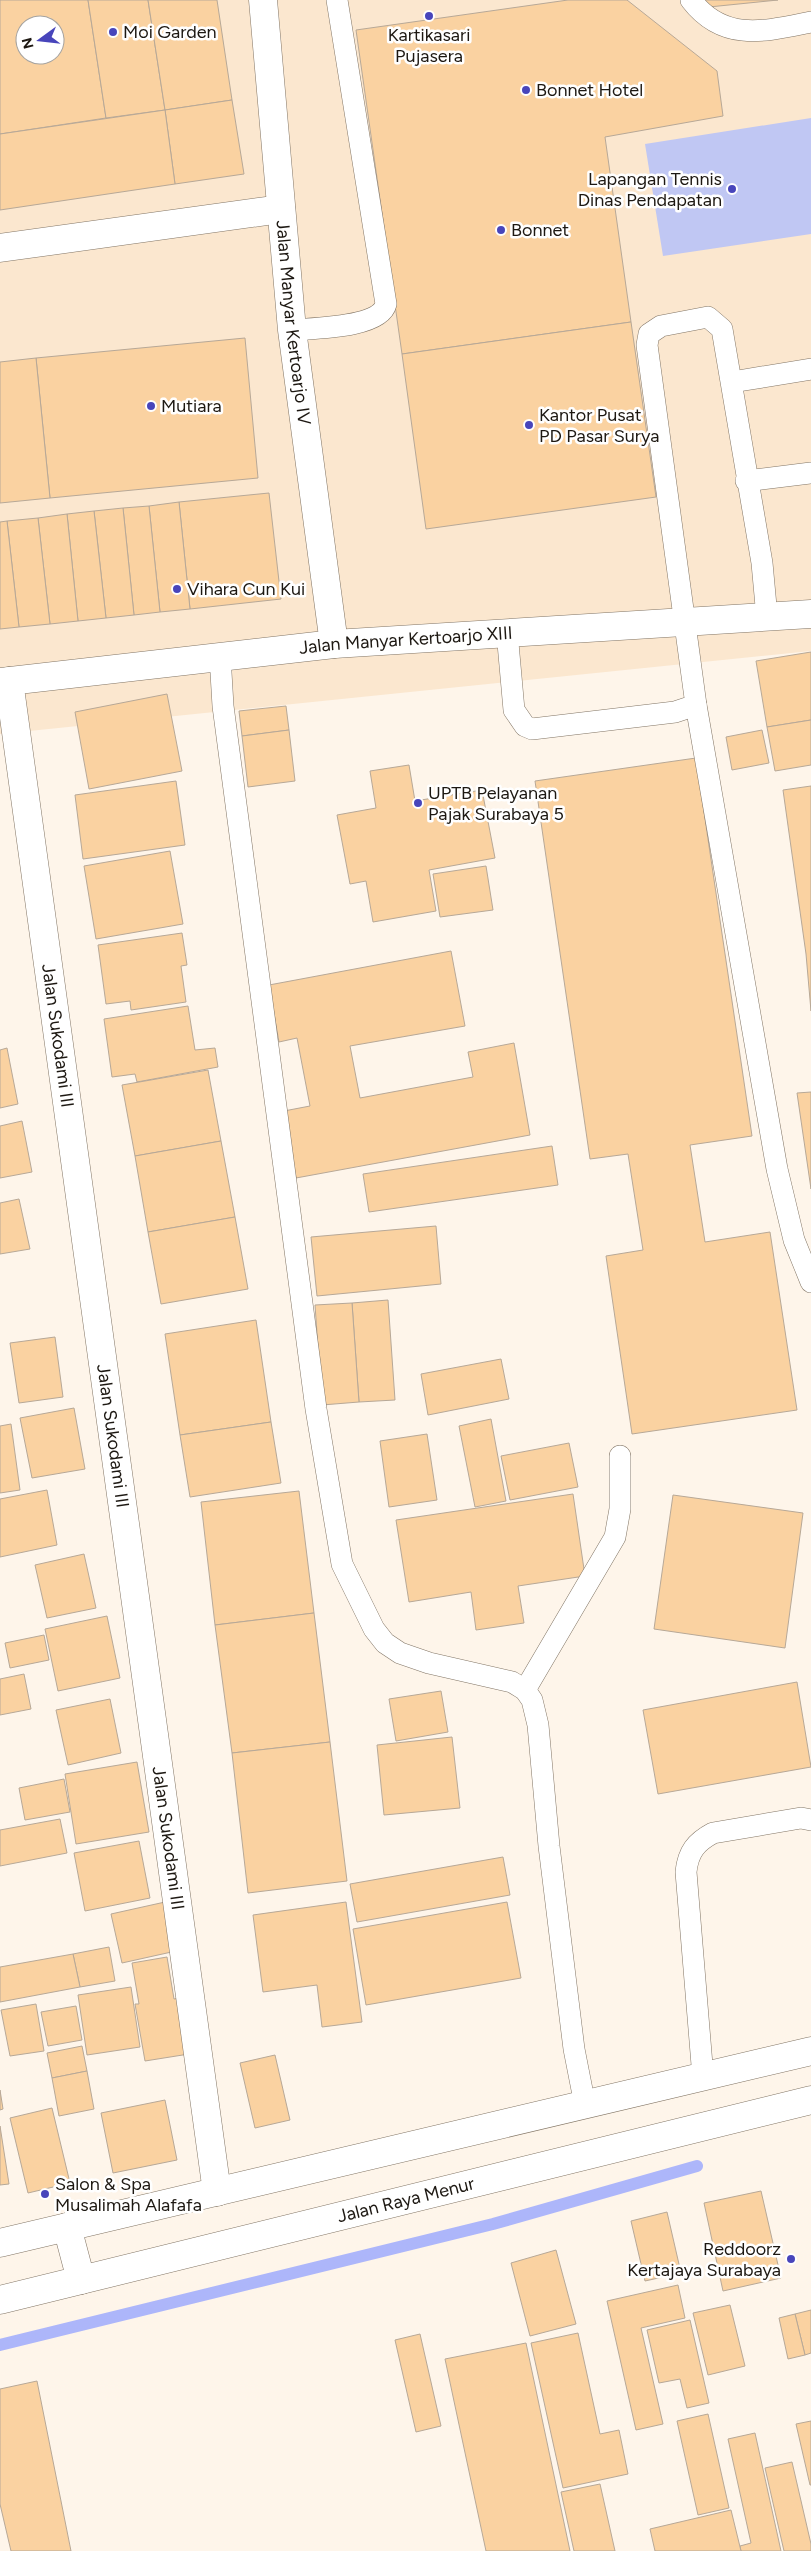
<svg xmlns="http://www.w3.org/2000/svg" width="811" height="2551" font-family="Figtree,sans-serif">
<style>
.built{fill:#fbe7cf;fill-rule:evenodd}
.green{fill:#c0c7f3}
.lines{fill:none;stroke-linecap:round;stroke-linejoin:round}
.stream{stroke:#adb6fa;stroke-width:12}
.building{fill:#fad2a1;stroke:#b7a897;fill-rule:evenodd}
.lane-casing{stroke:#827565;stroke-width:22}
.street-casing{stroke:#827565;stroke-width:29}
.primary-casing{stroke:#827565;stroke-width:29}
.lane{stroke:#fff;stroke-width:21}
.street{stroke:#fff;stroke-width:28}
.primary{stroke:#fff;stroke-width:28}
.poi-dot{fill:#4845bb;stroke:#fff;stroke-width:2}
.labels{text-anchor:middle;stroke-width:5;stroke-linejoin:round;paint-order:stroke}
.poi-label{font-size:18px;fill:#1d1812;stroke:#fff;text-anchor:start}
.street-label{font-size:18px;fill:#1d1812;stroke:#fff}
</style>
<rect width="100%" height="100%" fill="#fef5ea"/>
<!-- built -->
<path class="built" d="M0 0H811V651L0 734ZM25 25H55V55H25Z"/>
<!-- green -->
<path class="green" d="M811 118V234L663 256 645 144Z"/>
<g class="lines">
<!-- stream -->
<path class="stream" d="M0 2345 493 2224 697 2166"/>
</g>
<!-- building -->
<g class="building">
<path d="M0 0H88L106 118 0 134ZM25 25H55V55H25Z"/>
<path d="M88 0H148L165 110 106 118Z"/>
<path d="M148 0H217L232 100 165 110Z"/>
<path d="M568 0H627L717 71 723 116 605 137 631 322 402 354 356 30Z"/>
<path d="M698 0H778L699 8Z"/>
<path d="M232 100 244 174 175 184 165 110Z"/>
<path d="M165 110 175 184 0 210V134Z"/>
<path d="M631 322 656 497 426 529 402 354Z"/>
<path d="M245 338 258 478 50 498 36 358Z"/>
<path d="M36 358 50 498 0 503V362Z"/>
<path d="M269 493 281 599 190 609 179 502Z"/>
<path d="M179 502 190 609 160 612 149 506Z"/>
<path d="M149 506 160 612 134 615 123 508Z"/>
<path d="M123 508 134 615 106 618 94 511Z"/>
<path d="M94 511 106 618 78 621 67 514Z"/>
<path d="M67 514 78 621 50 624 38 518Z"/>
<path d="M38 518 50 624 19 627 7 521Z"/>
<path d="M7 521 19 627 0 629V522Z"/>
<path d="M811 652V720L767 727 756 661Z"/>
<path d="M167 694 182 771 89 789 75 712Z"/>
<path d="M286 706 289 730 242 736 239 711Z"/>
<path d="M811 720V765L775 771 767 727Z"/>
<path d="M289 730 295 781 248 787 242 736Z"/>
<path d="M762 730 769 763 732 770 726 737Z"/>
<path d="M696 758 752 1136 690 1145 705 1242 770 1232 797 1410 632 1434 606 1256 643 1250 628 1154 590 1159 535 781Z"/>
<path d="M409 765 415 801 482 790 495 858 429 870 436 911 373 922 366 881 350 884 337 815 376 808 370 771Z"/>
<path d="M176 781 185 845 83 859 75 795Z"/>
<path d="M811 786V1011L806 954 783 790Z"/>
<path d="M170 851 183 924 96 939 84 866Z"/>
<path d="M486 866 493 910 440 917 433 874Z"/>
<path d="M182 933 187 965 181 966 186 1002 131 1010 130 1001 106 1004 98 945Z"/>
<path d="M451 951 465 1026 350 1046 360 1098 473 1077 468 1052 514 1043 530 1135 296 1178 284 1111 310 1106 297 1038 279 1042 269 985Z"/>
<path d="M188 1006 195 1050 215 1048 218 1067 137 1082 135 1074 112 1077 104 1019Z"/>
<path d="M7 1048 18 1104 0 1108V1050Z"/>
<path d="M208 1070 221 1141 135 1156 122 1085Z"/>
<path d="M811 1092V1189L797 1093Z"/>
<path d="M22 1121 32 1172 0 1178V1126Z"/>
<path d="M221 1141 235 1217 148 1232 135 1156Z"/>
<path d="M552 1146 558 1185 369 1212 363 1174Z"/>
<path d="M19 1199 30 1249 0 1254V1203Z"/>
<path d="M235 1217 248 1289 161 1304 148 1232Z"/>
<path d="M436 1226 441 1284 317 1296 311 1237Z"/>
<path d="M388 1300 395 1400 359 1402 352 1303Z"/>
<path d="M352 1303 359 1402 322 1405 315 1305Z"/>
<path d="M256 1320 271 1422 180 1435 165 1334Z"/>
<path d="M55 1337 63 1397 19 1403 10 1343Z"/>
<path d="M501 1359 509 1399 428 1415 421 1374Z"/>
<path d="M74 1408 85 1469 32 1478 20 1418Z"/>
<path d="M491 1419 506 1501 475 1507 459 1426Z"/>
<path d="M271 1422 281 1483 190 1497 180 1435Z"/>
<path d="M11 1424 20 1490 0 1493V1426Z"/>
<path d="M427 1434 437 1500 389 1507 380 1441Z"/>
<path d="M569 1443 578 1487 510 1500 501 1456Z"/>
<path d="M47 1490 57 1545 0 1557V1499Z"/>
<path d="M299 1491 314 1613 215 1625 201 1502Z"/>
<path d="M573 1494 585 1576 518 1586 524 1623 476 1630 471 1592 409 1602 396 1520Z"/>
<path d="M673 1495 803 1513 785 1648 654 1629Z"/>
<path d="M84 1554 96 1608 47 1618 35 1565Z"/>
<path d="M314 1613 330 1742 232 1753 215 1625Z"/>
<path d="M107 1616 120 1678 58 1691 45 1629Z"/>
<path d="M44 1635 49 1660 10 1668 5 1643Z"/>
<path d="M24 1674 31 1709 0 1715V1679Z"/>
<path d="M797 1682 811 1767 658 1794 643 1710Z"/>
<path d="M441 1691 448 1732 396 1741 389 1699Z"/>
<path d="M110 1699 121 1753 68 1765 56 1710Z"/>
<path d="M452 1737 460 1808 384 1815 377 1745Z"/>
<path d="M330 1742 347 1881 248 1893 232 1753Z"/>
<path d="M137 1762 149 1832 76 1844 65 1774Z"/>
<path d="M64 1779 70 1812 25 1820 19 1788Z"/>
<path d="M60 1819 67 1853 0 1866V1830Z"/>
<path d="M139 1841 150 1898 85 1911 74 1853Z"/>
<path d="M503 1857 510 1895 357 1922 350 1884Z"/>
<path d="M165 1902 176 1951 122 1963 111 1914Z"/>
<path d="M346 1902 362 2022 322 2027 317 1985 263 1992 253 1915Z"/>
<path d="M507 1902 521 1978 366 2005 353 1929Z"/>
<path d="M109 1947 115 1981 80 1987 73 1954Z"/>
<path d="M73 1954 80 1987 0 2002V1967Z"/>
<path d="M167 1957 174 1999 180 1998 189 2054 145 2061 135 2004H139L132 1963Z"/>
<path d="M131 1987 140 2047 87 2055 78 1995Z"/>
<path d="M36 2004 44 2051 10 2056 1 2010Z"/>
<path d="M76 2006 82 2040 48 2046 41 2012Z"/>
<path d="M82 2046 87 2071 52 2078 47 2053Z"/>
<path d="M275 2055 290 2120 255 2128 240 2063Z"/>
<path d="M87 2071 94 2109 59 2116 52 2078Z"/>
<path d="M0 2090 3 2109 0 2110Z"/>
<path d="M165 2100 177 2160 113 2173 101 2113Z"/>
<path d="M52 2108 70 2183 28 2193 10 2118Z"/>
<path d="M0 2126 9 2184 0 2185Z"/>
<path d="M761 2191 781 2278 723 2291 704 2203Z"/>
<path d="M667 2212 681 2273 645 2281 631 2221Z"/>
<path d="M556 2250 576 2324 530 2336 511 2263Z"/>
<path d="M678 2285 685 2318 641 2328 663 2424 636 2430 607 2301Z"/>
<path d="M730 2305 745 2366 708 2375 693 2313Z"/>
<path d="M811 2310V2353L805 2355 795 2314Z"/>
<path d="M795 2314 805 2355 788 2359 779 2318Z"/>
<path d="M690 2320 709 2403 687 2408 680 2379 659 2383 647 2330Z"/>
<path d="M578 2333 600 2434 619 2430 628 2474 563 2488 531 2343Z"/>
<path d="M420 2334 441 2426 416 2432 395 2340Z"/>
<path d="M526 2343 570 2551H486L445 2359Z"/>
<path d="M37 2381 71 2551H11L0 2504V2389Z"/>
<path d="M708 2414 729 2508 698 2515 677 2421Z"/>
<path d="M811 2421V2485H810L796 2424Z"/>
<path d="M755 2433 781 2551H741L740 2546 751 2543 728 2439Z"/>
<path d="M792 2462 811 2544V2551H784L765 2468Z"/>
<path d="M600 2484 615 2551H574L561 2492Z"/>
<path d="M731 2510 741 2551H655L650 2529Z"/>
</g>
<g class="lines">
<!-- lane casing -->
<g class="lane-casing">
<g id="lane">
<path d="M691 0C724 43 766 31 811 22"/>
<path d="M292 330C314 328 380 328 386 304L337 0"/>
<path d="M732 382 811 369"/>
<path d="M746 481 811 473"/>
<path d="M507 632 514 710 525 726 532 729 675 712 696 705 647 345 649 334 661 326 708 317 722 329 762 563 767 617"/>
<path d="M220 656 223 706 316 1409 342 1564 374 1629 385 1643 400 1653 429 1663 512 1682 525 1690 532 1700 538 1725 549 1846 574 2049 585 2105"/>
<path d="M696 705 777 1169 794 1240 811 1282"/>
<path d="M525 1690 615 1537 620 1509V1456"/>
<path d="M703 2077 686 1872C688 1852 696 1842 713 1833L801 1818 811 1820"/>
</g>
</g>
<!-- street casing -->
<g class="street-casing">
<g id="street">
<path id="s1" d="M263 0 292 330 334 644"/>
<path d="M0 248 281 209"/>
<path id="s2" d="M9 681 217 2192"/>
<path id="s3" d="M0 682 334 644 811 614"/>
</g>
</g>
<!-- primary casing -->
<g class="primary-casing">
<g id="primary">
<path d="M67 2227 81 2280"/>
<path d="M0 2243 811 2051"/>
<path id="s4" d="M0 2300 811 2100"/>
</g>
</g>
<!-- lane -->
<use href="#lane" class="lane"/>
<!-- street -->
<use href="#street" class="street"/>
<!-- primary -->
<use href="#primary" class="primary"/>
</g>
<!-- markers -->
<g class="poi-dot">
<circle cx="429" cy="16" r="5"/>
<circle cx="113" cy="32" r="5"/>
<circle cx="526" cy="90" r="5"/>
<circle cx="732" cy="189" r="5"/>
<circle cx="501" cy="230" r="5"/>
<circle cx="151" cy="406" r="5"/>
<circle cx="529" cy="425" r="5"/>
<circle cx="177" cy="589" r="5"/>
<circle cx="418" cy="803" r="5"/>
<circle cx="45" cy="2194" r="5"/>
<circle cx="791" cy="2259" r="5"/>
</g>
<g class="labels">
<!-- poi labels -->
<g class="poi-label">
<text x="123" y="38">Moi Garden</text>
<text x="429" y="41" text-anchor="middle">Kartikasari<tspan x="429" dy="21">Pujasera</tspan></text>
<text x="536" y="96">Bonnet Hotel</text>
<text x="722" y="185" text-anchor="end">Lapangan Tennis<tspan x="722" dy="21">Dinas Pendapatan</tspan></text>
<text x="511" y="236">Bonnet</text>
<text x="161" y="412">Mutiara</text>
<text x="539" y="421">Kantor Pusat<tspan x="539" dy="21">PD Pasar Surya</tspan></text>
<text x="187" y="595">Vihara Cun Kui</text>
<text x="428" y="799">UPTB Pelayanan<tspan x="428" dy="21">Pajak Surabaya 5</tspan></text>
<text x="55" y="2190">Salon &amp; Spa<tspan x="55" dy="21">Musalimah Alafafa</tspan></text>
<text x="781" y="2255" text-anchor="end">Reddoorz<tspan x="781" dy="21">Kertajaya Surabaya</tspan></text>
</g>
<!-- street labels -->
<g class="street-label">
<text dy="6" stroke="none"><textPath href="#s1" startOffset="324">Jalan Manyar Kertoarjo IV</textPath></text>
<text dy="6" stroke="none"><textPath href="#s3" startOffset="408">Jalan Manyar Kertoarjo XIII</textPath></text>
<text dy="6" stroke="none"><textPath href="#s2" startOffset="358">Jalan Sukodami III</textPath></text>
<text dy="6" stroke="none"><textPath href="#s2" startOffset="762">Jalan Sukodami III</textPath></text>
<text dy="6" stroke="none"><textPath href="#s2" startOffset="1168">Jalan Sukodami III</textPath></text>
<text dy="6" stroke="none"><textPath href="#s4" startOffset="418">Jalan Raya Menur</textPath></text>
</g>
</g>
<!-- north arrow -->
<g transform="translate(40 40) rotate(255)"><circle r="24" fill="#ffffff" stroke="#a5a3a0"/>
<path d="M0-4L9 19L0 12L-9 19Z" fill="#4845bb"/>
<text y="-8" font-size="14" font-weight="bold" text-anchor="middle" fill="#1d1812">N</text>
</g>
</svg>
